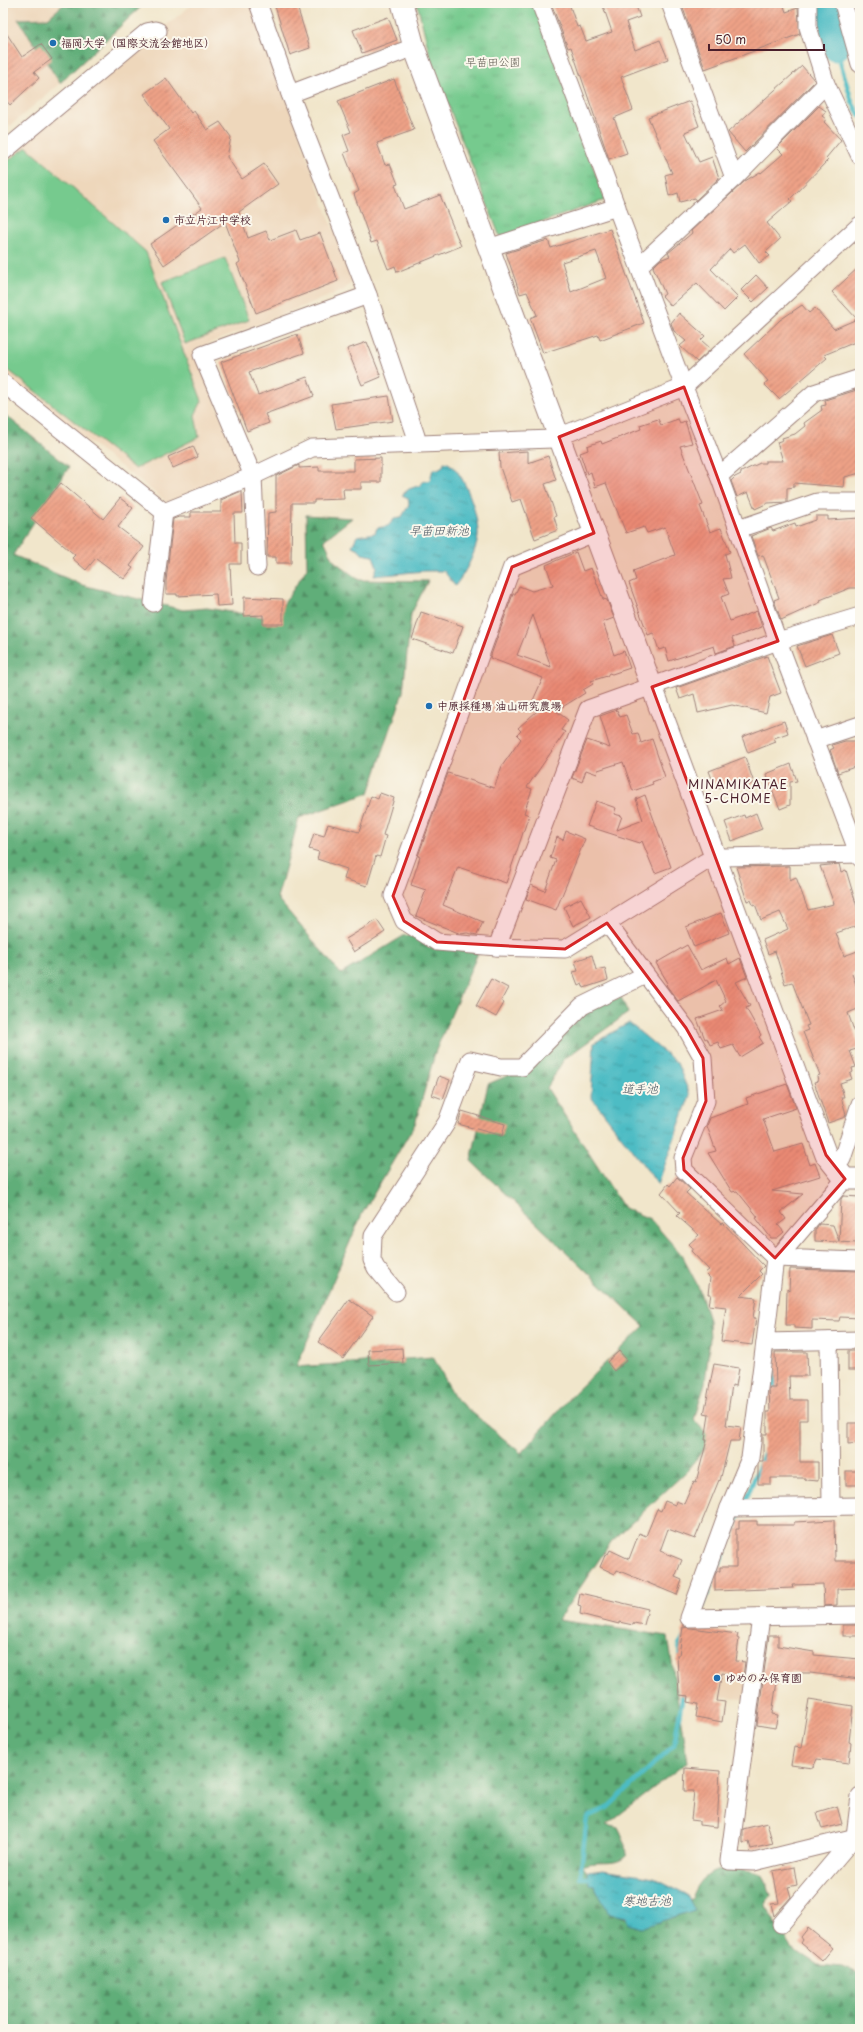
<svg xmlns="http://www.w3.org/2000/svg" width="863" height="2032" font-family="'Playpen Sans','Klee One',sans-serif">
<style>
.built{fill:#eed7bb}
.grass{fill:url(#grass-tufts);stroke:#60745c}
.forest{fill:url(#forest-firs);stroke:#556652}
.pitch{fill:#76ca8e;stroke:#60745c}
.water{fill:url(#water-ripples);stroke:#4c6e78}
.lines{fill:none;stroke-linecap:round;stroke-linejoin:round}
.stream{stroke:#4dbcc4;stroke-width:4.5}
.river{stroke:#4dbcc4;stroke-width:27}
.building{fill:url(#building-hatch);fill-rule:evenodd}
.minor-casing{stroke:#9e827b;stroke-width:19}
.tertiary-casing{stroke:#9e827b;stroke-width:23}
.minor{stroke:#fff;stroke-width:17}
.tertiary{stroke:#fff;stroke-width:21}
.marked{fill:#d62828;fill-opacity:0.2;stroke:#d62828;stroke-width:3;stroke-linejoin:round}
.poi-dot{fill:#1f6fb2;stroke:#fbf7ec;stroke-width:1.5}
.labels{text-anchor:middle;stroke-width:4;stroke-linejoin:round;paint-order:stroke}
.poi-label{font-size:11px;font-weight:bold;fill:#4a1f2b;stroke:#fbf7ec;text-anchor:start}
.park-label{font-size:11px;fill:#575249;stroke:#fbf7ec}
.water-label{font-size:12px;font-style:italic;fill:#4b5661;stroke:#fbf7ec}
.neighbourhood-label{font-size:12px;letter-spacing:1px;fill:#4a1f2b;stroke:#fbf7ec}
</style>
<defs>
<pattern id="grass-tufts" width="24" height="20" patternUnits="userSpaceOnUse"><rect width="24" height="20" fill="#76ca8e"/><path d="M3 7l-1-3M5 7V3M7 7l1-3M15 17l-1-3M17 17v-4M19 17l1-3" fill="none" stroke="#68ad7b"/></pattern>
<pattern id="forest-firs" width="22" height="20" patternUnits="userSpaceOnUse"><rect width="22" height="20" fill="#60ae79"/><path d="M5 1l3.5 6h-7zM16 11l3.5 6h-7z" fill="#518d63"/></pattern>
<pattern id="water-ripples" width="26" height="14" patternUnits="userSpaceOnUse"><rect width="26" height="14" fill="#4dbcc4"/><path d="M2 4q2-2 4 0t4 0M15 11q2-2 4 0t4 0" fill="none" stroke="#42989f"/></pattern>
<pattern id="building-hatch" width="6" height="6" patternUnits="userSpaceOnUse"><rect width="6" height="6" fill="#eea287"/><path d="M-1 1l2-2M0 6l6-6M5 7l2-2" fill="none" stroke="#c3836f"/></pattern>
</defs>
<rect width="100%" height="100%" fill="#fbf7ec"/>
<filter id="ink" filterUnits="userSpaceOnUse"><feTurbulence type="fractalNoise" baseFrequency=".025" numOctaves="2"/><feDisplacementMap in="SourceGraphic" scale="8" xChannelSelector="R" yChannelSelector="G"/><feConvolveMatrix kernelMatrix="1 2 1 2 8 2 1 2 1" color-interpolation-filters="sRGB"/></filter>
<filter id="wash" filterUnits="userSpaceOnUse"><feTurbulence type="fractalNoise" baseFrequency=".012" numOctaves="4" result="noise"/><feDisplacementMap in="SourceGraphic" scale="16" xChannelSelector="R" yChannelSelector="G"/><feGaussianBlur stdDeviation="0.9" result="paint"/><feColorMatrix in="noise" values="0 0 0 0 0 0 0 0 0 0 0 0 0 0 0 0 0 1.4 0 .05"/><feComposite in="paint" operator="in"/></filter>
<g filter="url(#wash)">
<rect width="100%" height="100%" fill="#f1e6cb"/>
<!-- built -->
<g class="built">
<path d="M3 3H145L60 83 10 126 3 116Z"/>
<path d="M194 3H252L352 282 344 290 195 349 240 468 168 503 3 375V158Z"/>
<path d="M683 1658 753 1661 747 1699 683 1696Z"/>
</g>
<!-- grass -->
<path class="grass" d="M417 3H534L605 200 500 237 432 64Z"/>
<!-- forest -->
<g class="forest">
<path d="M65 3H145L60 83 18 19 48 18Z"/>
<path d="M3 413 69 467 13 555 82 585 183 610 207 608 274 619 307 568 306 515 352 518 324 540 334 561 359 580 428 581 411 614 403 692 369 793 299 818 277 898 341 974 405 935 478 953 436 1050 415 1124 362 1214 296 1367 433 1357 456 1399 521 1453 572 1395 644 1326 471 1161 488 1084 528 1067 580 1017 597 1006 621 997 628 1013 564 1059 547 1088 624 1208 650 1219 681 1254 698 1286 709 1320 710 1339 705 1383 694 1420 708 1435 707 1445 688 1470 611 1542 558 1620 668 1636 687 1762 606 1825 618 1828 626 1844 627 1855C616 1868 598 1859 583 1866L609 1912 634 1921 692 1899C701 1871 720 1866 746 1870 752 1871 760 1873 764 1877 767 1882 769 1890 771 1895L765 1906 792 1948 818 1965 842 1967 860 1975V2029H3Z"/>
</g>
<!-- pitch -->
<g class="pitch">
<path d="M27 147 146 252 202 401 195 415 199 437 135 469 3 366V164Z"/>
<path d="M225 258 249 320 185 344 162 282Z"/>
</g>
<!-- water -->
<g class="water">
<path d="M444 462C463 463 483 525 477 542 473 558 465 573 455 586L444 571H424L374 576 377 567 373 556 362 554 359 549 352 546 357 536 375 533 377 528 388 526 394 519 401 518 409 505 408 498 402 495 409 489 421 485 422 482 430 480 433 469H438L443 466Z"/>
<path d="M629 1023 677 1063 690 1095 658 1184 591 1097 594 1043Z"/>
<path d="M603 1870 654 1878 686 1894 695 1910 641 1928 629 1924 627 1917 609 1914 594 1885 589 1884 588 1872Z"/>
</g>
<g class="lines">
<!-- stream -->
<g class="stream">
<path d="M836 48 852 102 860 116"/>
<path d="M773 1393 776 1371"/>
<path d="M744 1505 764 1454"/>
<path d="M698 1613 702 1608 741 1511"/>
<path d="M680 1658 679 1646 691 1622"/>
<path d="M588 1878H580L587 1817 607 1808 674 1745 682 1699 681 1689"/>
</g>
<!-- river -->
<path class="river" d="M829 3 836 48"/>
</g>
<g id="blocks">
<!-- building -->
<g class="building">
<path d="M274 3H296L310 48 290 55Z"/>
<path d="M551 3H569L577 27 580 26 586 41 612 32 602 3H635L640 17 626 22 635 50 660 40 668 59 621 77 633 110 614 118 627 153 609 159 571 47 568 48Z"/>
<path d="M681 3H783L786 12 798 8 800 34 705 69Z"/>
<path d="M388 17 397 40 362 53 353 30Z"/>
<path d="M3 28 22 57 41 44 52 59 34 72 39 78 10 105 3 97Z"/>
<path d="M802 66 815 81 745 152 728 132Z"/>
<path d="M166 78 191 113 194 111 207 130 220 122 231 137 227 157 242 179 264 164 278 184 239 212 248 238 266 231 270 240 296 230 300 240 320 233 338 281 256 313 237 264 240 262 225 222 164 265 150 244 202 208 153 141 169 129 144 94Z"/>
<path d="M394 79 414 130 377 143 385 165 390 164 398 184 395 185 404 209 440 195 461 246 397 272 395 266 388 269 377 241 371 243 367 231 354 194 359 191 344 153 349 151 343 135 351 132 338 101Z"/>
<path d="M690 101 699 126 685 132 699 162 712 157 719 178 696 200 695 198 680 202 678 193 669 196 665 175 672 173 648 117Z"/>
<path d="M819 106 826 111 822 116 826 119 824 122 841 140 826 158 828 160 790 199 792 201 767 223 780 239 766 252 770 256 759 263 745 244 733 253 730 249 711 269 738 297 724 311 697 283 671 306 662 296 665 294 653 267 660 260 670 256 668 253 692 233 691 231 745 181 760 172 761 173 783 154 777 148Z"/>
<path d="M610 229 644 323 600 340 598 335 543 353 530 318 537 315 527 292 520 294 506 253 548 240 551 248ZM596 251 606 278 571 292 562 262Z"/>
<path d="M860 266V340L824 355 827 358 779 399 764 384 768 381 744 354 780 320 802 305 809 313 815 308 834 329 857 319 832 292Z"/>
<path d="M756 275 768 288 753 302 741 290Z"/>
<path d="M679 313 705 336 701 340 711 349 697 362 680 346 686 341 674 331 671 323Z"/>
<path d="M297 334 304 353 249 372 258 395 307 377 314 396 265 414 269 423 247 431 221 362Z"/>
<path d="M367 342 381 377 362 385 347 349Z"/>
<path d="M860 389V473L845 477 844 487 794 483V487L787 488V502L768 503 755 509 748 492 737 497 731 481 735 477 741 474V472L760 463H765V461H783L777 442 783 440 782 438 795 434 805 426 804 423 822 410 821 406 826 405 825 400Z"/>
<path d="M389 396 393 421 336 429 331 404Z"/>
<path d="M658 419 661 425 678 419 680 423 685 421 692 443 680 446 703 505 700 506 710 532 721 528 730 552 725 554 731 578 723 579 729 594 721 597 730 621 757 611 762 627 732 638 735 646 716 653 714 646 669 661 665 648 659 650 653 633 648 635 629 583 636 580 633 571 675 555 665 527 647 533 644 527 626 533 606 483 595 487 591 472 587 474 580 453 588 450 587 446 601 441 602 444 641 429 640 425Z"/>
<path d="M193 446 198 457 173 468 168 457Z"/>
<path d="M528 451V463L548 456 556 480 545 484 556 516 554 517 558 530 535 539 521 499 512 502 500 467 499 453Z"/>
<path d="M381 458V482H361V489H343L344 499 314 500V503H292L291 563H276V557H267L268 513 276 512V476L299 465V468L319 467V471H354V459Z"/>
<path d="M61 483 103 519 120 498 133 508 118 527 144 547 130 566 133 568 124 579 96 558 86 570 72 558 75 555 31 518Z"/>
<path d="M239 492H242L243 513H234L235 543H241V564H230L232 605 217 606 216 594 177 596V594H166V581L173 519 179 517H191V512H221V500Z"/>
<path d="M816 516H828V520L860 518V588H850L820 600 821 602 781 620 774 600 779 598 763 555 758 556 751 536 771 528 773 531 795 523 796 527 816 520Z"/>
<path d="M576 552 583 571 591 568 603 599 607 600 614 618 603 622 614 655 624 651 630 668 612 674 609 673 607 676 591 681 593 684 583 690 585 693 556 711 568 720 561 730 565 732 527 787 532 789 524 813 529 815 506 883 458 867 443 905 483 922 477 935 467 933 461 934 416 916 426 890 411 885 420 857 418 856 448 773 494 788 502 766 521 739 517 735 521 731 518 728 537 711 530 707 543 678 490 658 513 594H515L519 586 532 591 553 585 546 565ZM533 615 551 667 517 655Z"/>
<path d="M244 597 283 599V624H263V615L244 616Z"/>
<path d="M421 612 463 626 453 653 412 639Z"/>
<path d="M832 635 839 653 805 666 797 646Z"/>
<path d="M767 656 781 693 770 697 766 713 732 705 698 713 694 694 680 699 676 688Z"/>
<path d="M617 710 620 717 626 715 633 734 638 733 641 743 652 739 665 777 652 782 653 784 633 791 623 762 598 770 597 774 586 770 582 782 572 778 587 740 610 748 600 716Z"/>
<path d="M784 721 788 733 774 738 776 742 748 753 742 737Z"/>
<path d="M845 741H860V765L838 773 830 750 834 748 832 745Z"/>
<path d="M745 757 754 783 740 788 737 781 716 789 709 771Z"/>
<path d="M791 764 797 781 790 782V805L780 809 766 774Z"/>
<path d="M380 793 394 798 383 835 386 836 380 857 376 856 367 886 344 879 347 869 317 859 319 852 309 849 314 833 324 836 328 824 359 832 371 796 378 799Z"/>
<path d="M645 795 671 867 655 873 642 841 640 843 587 826 596 801 616 808 614 814 622 816 617 830 643 820 636 799Z"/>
<path d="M756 813 762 829 732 841 725 822 744 815 745 818Z"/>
<path d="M566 831 585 839 556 910 526 899 531 885 545 891 556 860 550 858 557 837 563 840Z"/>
<path d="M839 864 841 872 846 870 860 917V925L836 933 844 956 860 950V971L852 974 860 995V1008L848 1013 860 1048 850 1051 856 1067 852 1068 853 1072 850 1074 852 1079 840 1083 844 1097H841L846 1114 845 1117 828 1123 814 1082 818 1081 817 1076 820 1075 803 1032 808 1030 806 1026 809 1025 792 982 785 984 775 951 768 954 763 940 788 929 780 912 761 920 755 904 753 905 751 900 747 901 736 867 790 866V880L796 877 808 910 834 904 820 866Z"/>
<path d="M581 898 591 917 573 926 564 907Z"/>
<path d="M721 913 729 933 694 947 686 927Z"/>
<path d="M377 920 385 932 354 952 346 939Z"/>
<path d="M687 945 701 970 727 958 729 964 740 958 747 977 736 982 750 1006 746 1008 761 1035 759 1037 763 1043 740 1057 733 1045 721 1049 718 1042 710 1045 707 1038 705 1039 697 1019 723 1010 720 1006 726 1001 716 980 678 1001 666 985 668 983 656 963Z"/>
<path d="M592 955 596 970 605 968 608 980 584 988 582 983 578 985 573 972 578 971 575 961Z"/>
<path d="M491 979 508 988 501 1001 504 1003 496 1017 476 1006Z"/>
<path d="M439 1076 450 1080 443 1099 432 1095Z"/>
<path d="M787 1084 796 1108 763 1119 775 1152 803 1144 810 1165 815 1163 820 1176 772 1191 803 1194 781 1212 786 1219 778 1225 784 1232 777 1238H771L756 1218 758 1217 737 1191 732 1192 708 1153 716 1151 707 1126 710 1118 748 1104 746 1098Z"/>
<path d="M462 1111 505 1124 502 1136 458 1124Z"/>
<path d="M677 1177 690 1189 686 1193 721 1224 723 1223 764 1266 759 1271 762 1274 740 1296 756 1298 753 1318H756L752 1345 721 1341 726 1307 709 1305 711 1294H708L710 1278 705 1273 709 1270 691 1251 693 1248 689 1244 699 1235 677 1216 680 1213 661 1193 668 1184 670 1186Z"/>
<path d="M843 1196 860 1197 857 1243 815 1241V1230L819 1224 833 1225 839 1241 841 1199Z"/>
<path d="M790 1269 860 1271V1318L840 1317 839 1321 812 1320V1329L794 1328V1325H786L787 1289 789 1291Z"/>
<path d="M349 1299 373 1316 343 1359 318 1342Z"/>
<path d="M402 1348 403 1363 369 1365 368 1350Z"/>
<path d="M619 1351 627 1360 614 1371 607 1362Z"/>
<rect x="848" y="1351" width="12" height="19"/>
<path d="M775 1352H807L808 1376H789L790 1400H807V1420H800V1462H818V1481L805 1480V1478H771V1484H758V1465L759 1461H763V1434H767V1412H770L769 1388H776Z"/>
<path d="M714 1364 739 1368 736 1386 732 1385 726 1425 741 1427 739 1441H730L720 1481 719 1480 695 1539 668 1529 660 1551 682 1560 675 1577 682 1580 677 1595 617 1570 615 1574 600 1567 606 1553 608 1554 610 1550 629 1559 639 1533 646 1536 657 1509 661 1511 665 1501 675 1505 676 1501 684 1504 694 1481 696 1482 707 1440H705L709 1415 704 1414Z"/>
<path d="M848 1423H860V1443L848 1444Z"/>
<rect x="846" y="1471" width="14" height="14"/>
<path d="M834 1520 835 1561H860V1588L837 1589V1605L824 1606 823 1584 792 1585 793 1588 715 1591V1575L717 1571H720V1567H736V1529H739V1521H757V1525H794V1522Z"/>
<path d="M580 1593 648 1609 644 1625 634 1623 633 1625 619 1622V1624L580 1614 581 1606 578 1605Z"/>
<rect x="843" y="1625" width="17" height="11"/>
<path d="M683 1627 738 1634 737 1638 739 1639 736 1661 745 1662 743 1677 722 1673 717 1701 725 1702 722 1722 696 1717 698 1704 688 1702 689 1696 679 1695 677 1655H679Z"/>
<path d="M769 1635H778V1646L814 1652V1655L860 1659V1679L810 1673H785V1676L778 1675 772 1714 778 1715 775 1728 757 1725Z"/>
<path d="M809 1699 853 1706 849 1742 851 1743 849 1763 817 1759 813 1768 791 1765 794 1747 801 1748Z"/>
<path d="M685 1768 720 1771 717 1827 699 1825V1821L691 1820 694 1791H684Z"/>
<path d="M837 1806 842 1824 822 1829 817 1812Z"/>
<path d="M767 1823 773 1844 751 1849 749 1842 743 1843V1829Z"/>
<path d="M794 1867 797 1885 788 1887 791 1897 774 1916 771 1904 779 1903 773 1871Z"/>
<path d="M808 1928 833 1948 822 1961 801 1943 803 1940 801 1937Z"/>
</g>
</g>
</g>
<g filter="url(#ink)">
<use href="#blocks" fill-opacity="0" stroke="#9e827b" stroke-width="1"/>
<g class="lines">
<!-- minor casing -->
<g class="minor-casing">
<g id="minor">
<path d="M258 3 290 94 368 295 416 436 413 443"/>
<path d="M540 3 684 387 719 476 778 641 860 858"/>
<path d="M670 3 734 178"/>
<path d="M808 3V27L826 84 860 156"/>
<path d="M843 3 860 64"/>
<path d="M290 94 414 47"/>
<path d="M3 152 147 32 155 30 158 31"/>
<path d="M488 248 617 207"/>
<path d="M639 266 734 178 826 84"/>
<path d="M3 383 164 512 153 603"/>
<path d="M719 476 814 393 860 378"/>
<path d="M164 512 253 476 312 448 553 439 684 387 860 225"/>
<path d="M738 529 817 502H860"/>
<path d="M594 533 512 567 393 896 404 921 437 942 497 947 565 949 705 862 724 857 860 854"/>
<path d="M257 567 253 476 202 355 368 295"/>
<path d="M815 740 860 725"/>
<path d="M607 923 686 1028 703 1058 706 1101 683 1158 684 1170 775 1258 860 1261"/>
<path d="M497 947 588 709 778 641 860 616"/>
<path d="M832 1164 842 1159 860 1104"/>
<path d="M845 1179 780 1255 775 1258 765 1342 860 1340"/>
<path d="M396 1292 376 1268 372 1260 373 1236 447 1122 470 1060 501 1067H522L582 1006 645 975"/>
<path d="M829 1341 831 1506"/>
<path d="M765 1342 750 1458 729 1508 689 1618 860 1615"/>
<path d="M729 1508 860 1506"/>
<path d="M761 1617 729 1861 754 1862 860 1836"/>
<path d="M781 1924 855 1836 860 1796"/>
</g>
</g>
<!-- tertiary casing -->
<g class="tertiary-casing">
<path id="tertiary" d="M402 3 414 47 826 1155 845 1179H860"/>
</g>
<!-- minor -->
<use href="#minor" class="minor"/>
<!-- tertiary -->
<use href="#tertiary" class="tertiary"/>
</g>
</g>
<!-- marked area -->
<path class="marked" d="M684 387 778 641 652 687 826 1155 845 1179 775 1258 684 1170 683 1158 706 1101 703 1058 686 1028 607 923 565 949 437 942 404 921 393 896 512 567 594 533 559 437Z"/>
<!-- markers -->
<g class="poi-dot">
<circle cx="53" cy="43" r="4"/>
<circle cx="166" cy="220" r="4"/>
<circle cx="429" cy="706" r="4"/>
<circle cx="717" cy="1678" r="4"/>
</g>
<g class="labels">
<!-- poi labels -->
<g class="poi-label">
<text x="61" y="47">福岡大学（国際交流会館地区）</text>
<text x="174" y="224">市立片江中学校</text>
<text x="437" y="710">中原採種場 油山研究農場</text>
<text x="725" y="1682">ゆめのみ保育園</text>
</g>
<!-- park labels -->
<g class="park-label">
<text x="493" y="66">早苗田公園</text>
</g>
<!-- water labels -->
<g class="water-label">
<text x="439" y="535">早苗田新池</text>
<text x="640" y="1093">道手池</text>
<text x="647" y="1905">寒地古池</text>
</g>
<!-- neighbourhood labels -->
<g class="neighbourhood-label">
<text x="738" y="789">MINAMIKATAE<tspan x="738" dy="14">5-CHOME</tspan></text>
</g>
</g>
<!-- margin -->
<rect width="863" height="2032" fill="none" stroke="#fbf7ec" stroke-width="16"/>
<!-- scale -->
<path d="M709 44v6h115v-6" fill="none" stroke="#4a1f2b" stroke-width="2"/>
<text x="715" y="44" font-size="12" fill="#4a1f2b" stroke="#fbf7ec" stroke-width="3" paint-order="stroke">50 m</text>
</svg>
